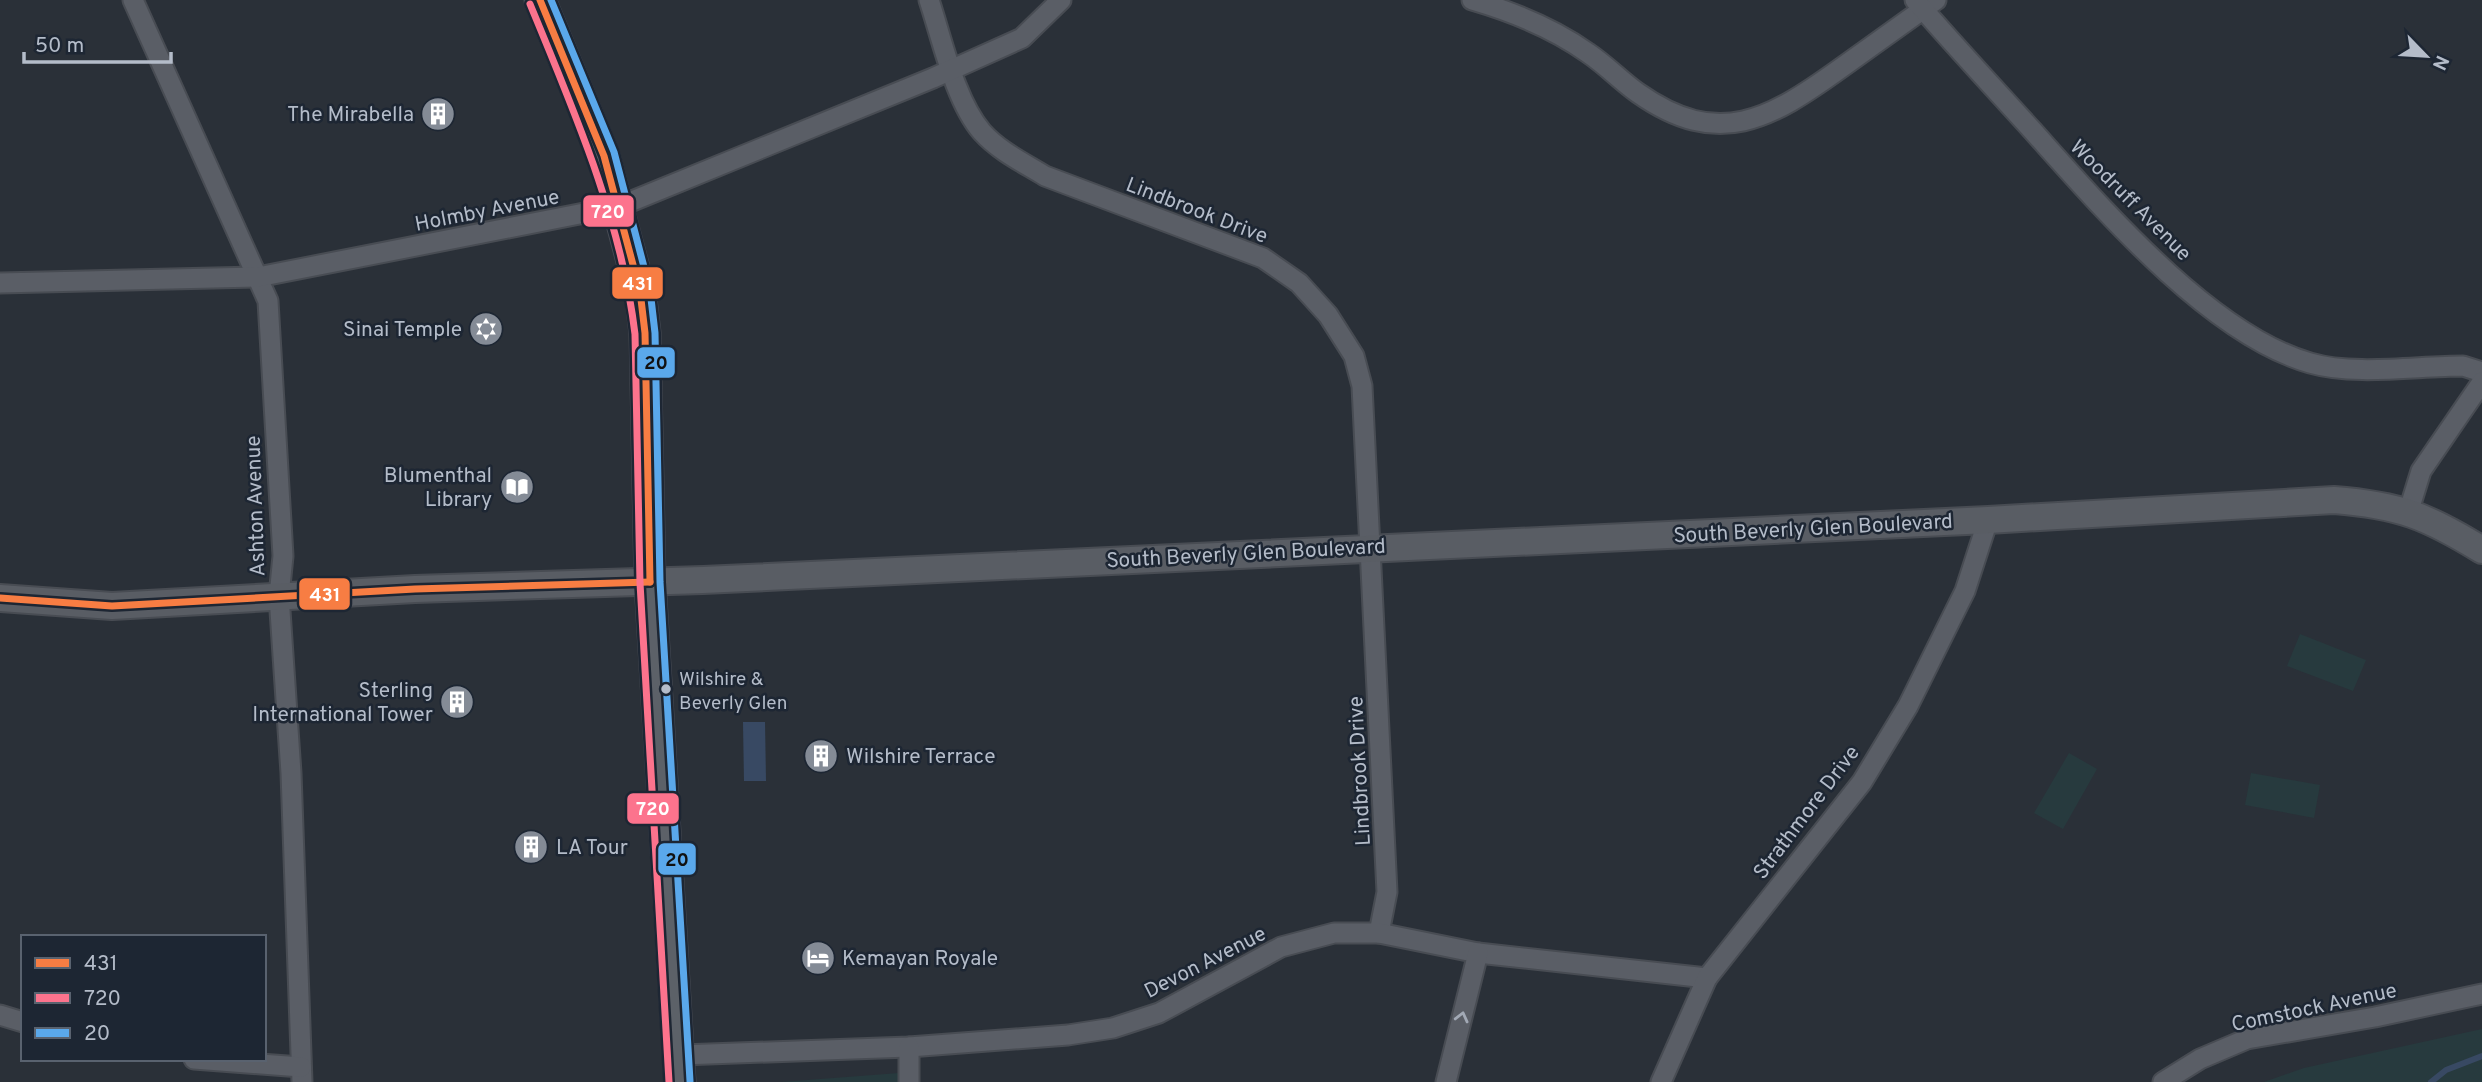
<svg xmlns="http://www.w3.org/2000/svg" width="2482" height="1082" font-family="Overpass,sans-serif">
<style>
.green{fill:#273a3e}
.water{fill:#384963}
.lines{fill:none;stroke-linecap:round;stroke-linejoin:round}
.stream{stroke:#384963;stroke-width:6}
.street-casing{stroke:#484c53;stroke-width:23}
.secondary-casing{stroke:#484c53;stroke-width:30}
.primary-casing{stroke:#484c55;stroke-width:33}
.street{stroke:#5a5e66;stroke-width:19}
.secondary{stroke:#595d64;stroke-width:26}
.primary{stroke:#5c6168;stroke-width:30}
.bus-1-casing{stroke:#1d2633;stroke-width:12}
.bus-2-casing{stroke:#1d2633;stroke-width:12}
.bus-3-casing{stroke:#1d2633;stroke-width:12}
.bus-1{stroke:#f77d43;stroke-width:7}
.bus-2{stroke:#fc738d;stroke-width:7}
.bus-3{stroke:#5aa8eb;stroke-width:7}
.oneway{stroke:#a2a9b5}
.bus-dot{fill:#b4bcc9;stroke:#1d2633;stroke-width:2.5}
.labels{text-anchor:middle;stroke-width:5;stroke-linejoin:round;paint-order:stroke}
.bus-label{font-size:19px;fill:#b4bcc9;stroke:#1d2633;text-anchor:start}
.poi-label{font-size:21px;fill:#b4bcc9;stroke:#1d2633;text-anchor:end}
.street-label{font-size:21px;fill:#b4bcc9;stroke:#1d2633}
.line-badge{stroke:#1d2633;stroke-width:2.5}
.badge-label{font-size:19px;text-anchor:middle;font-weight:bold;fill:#fff}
.pale-badge-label{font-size:19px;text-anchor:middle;font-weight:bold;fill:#111}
</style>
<rect width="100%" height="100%" fill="#2a3038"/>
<!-- green -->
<g class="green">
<path d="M2300 634 2366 660 2353 691 2287 666Z"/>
<path d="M2069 753 2097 769 2063 829 2034 813Z"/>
<path d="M2251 773 2320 785 2314 818 2245 805Z"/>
<path d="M2482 1029V1082H2264L2304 1068Z"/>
<path d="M899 1073V1082H781Z"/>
</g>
<!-- water -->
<path class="water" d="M743 722H765L766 781H744Z"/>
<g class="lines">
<!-- stream -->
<path class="stream" d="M2431 1082 2446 1070 2482 1056"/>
<!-- street casing -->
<g class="street-casing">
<g id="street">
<path d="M133 0 268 301 283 556 279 596 291 773 302 1082"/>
<path d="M929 0C942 39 955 101 982 132 999 151 1024 163 1045 176L1263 258 1299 283 1328 315 1354 356 1362 386 1387 892 1379 933"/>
<path d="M1472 0C1513 12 1553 28 1588 53 1606 65 1621 81 1638 93 1719 150 1770 119 1841 68 1872 46 1904 23 1936 0"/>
<path d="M1915 0C1953 44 1993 87 2032 130 2101 207 2209 334 2310 363 2355 376 2416 366 2463 366L2482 372"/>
<path d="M0 283 258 277 620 206 933 78 1022 38 1061 0"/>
<path d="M2409 510 2421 471 2482 382"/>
<path d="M0 1015 23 1022"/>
<path d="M681 1055 909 1047 1068 1035 1113 1028 1159 1013 1281 947 1334 933H1379L1478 953 1707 978"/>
<path d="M194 1059 301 1067"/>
<path d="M909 1082V1047"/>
<path d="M1446 1082 1478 953"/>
<path d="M1661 1082 1707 978 1862 782 1908 706 1965 591 1988 520"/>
<path d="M2163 1082 2200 1059 2247 1039 2375 1017 2482 994"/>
</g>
</g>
<!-- secondary casing -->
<g class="secondary-casing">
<path id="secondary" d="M0 598 112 606 415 589 703 580 1988 520 2334 500C2399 505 2427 516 2482 550"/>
</g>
<!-- primary casing -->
<g class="primary-casing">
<path id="primary" d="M540 0 604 156 640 291 645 333 650 582 680 1082"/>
</g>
<!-- street -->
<use href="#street" class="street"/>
<!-- secondary -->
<use href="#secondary" class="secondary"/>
<!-- primary -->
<use href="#primary" class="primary"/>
<!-- bus-1 casing -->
<g class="bus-1-casing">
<g id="bus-1">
<path d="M540 0 604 156 640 291 645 333 650 582"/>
<path d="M0 598 112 606 415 589 650 582"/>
</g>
</g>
<!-- bus-2 casing -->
<g class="bus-2-casing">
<path id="bus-2" d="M530 4C574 111 621 218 635 334L640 583 669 1082"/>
</g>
<!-- bus-3 casing -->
<g class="bus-3-casing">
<path id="bus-3" d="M551 0 614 152 650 290 655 333 660 582 690 1081"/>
</g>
<!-- bus-1 -->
<use href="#bus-1" class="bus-1"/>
<!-- bus-2 -->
<use href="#bus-2" class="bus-2"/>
<!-- bus-3 -->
<use href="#bus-3" class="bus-3"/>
</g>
<!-- one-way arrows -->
<defs><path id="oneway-chevron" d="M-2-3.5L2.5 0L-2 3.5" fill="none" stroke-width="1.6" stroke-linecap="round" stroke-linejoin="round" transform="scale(1.75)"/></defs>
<use class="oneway" href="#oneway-chevron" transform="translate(1462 1017) rotate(-76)"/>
<!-- icons -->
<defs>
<g id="building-disc" transform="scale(1.75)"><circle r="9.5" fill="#848b96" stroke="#1d2633"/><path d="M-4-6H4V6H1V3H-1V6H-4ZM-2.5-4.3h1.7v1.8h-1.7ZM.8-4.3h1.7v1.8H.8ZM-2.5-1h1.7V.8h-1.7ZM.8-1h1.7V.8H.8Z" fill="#fff"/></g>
<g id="synagogue-disc" transform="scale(1.75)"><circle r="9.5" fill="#848b96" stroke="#1d2633"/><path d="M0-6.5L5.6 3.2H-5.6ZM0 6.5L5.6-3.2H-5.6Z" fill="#fff"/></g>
<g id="library-disc" transform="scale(1.75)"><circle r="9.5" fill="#848b96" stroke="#1d2633"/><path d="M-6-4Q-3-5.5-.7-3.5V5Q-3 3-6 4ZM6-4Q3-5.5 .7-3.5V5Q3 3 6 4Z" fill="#fff"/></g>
<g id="hotel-disc" transform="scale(1.75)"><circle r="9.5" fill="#848b96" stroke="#1d2633"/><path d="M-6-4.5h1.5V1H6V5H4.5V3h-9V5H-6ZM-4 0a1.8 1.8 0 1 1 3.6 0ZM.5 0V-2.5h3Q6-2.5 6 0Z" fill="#fff"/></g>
</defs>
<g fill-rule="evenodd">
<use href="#building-disc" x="438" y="114"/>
<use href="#synagogue-disc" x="486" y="329"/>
<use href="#library-disc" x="517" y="487"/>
<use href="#building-disc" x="457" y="702"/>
<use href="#building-disc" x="821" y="756"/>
<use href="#building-disc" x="531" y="847"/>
<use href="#hotel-disc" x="818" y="958"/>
</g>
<!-- markers -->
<circle class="bus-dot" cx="666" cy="689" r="6"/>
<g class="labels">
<!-- bus labels -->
<g class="bus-label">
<text x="679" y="685">Wilshire &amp;<tspan x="679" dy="24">Beverly Glen</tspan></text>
</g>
<!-- poi labels -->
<g class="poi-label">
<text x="414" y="121">The Mirabella</text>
<text x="462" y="336">Sinai Temple</text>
<text x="492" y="482">Blumenthal<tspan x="492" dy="24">Library</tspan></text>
<text x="433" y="697">Sterling<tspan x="433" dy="24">International Tower</tspan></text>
<text x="846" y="763" text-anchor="start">Wilshire Terrace</text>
<text x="556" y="854" text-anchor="start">LA Tour</text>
<text x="842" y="965" text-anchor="start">Kemayan Royale</text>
</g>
<!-- street labels -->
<g class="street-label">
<text transform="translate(2131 200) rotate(45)" y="7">Woodruff Avenue</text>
<text transform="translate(487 210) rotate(-11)" y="7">Holmby Avenue</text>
<text transform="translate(1197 210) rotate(21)" y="7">Lindbrook Drive</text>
<text transform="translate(255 506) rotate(-92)" y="7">Ashton Avenue</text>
<text transform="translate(1813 528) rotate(-3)" y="7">South Beverly Glen Boulevard</text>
<text transform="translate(1246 553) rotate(-3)" y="7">South Beverly Glen Boulevard</text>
<text transform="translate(1359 771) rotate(-93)" y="7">Lindbrook Drive</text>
<text transform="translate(1806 812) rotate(-53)" y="7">Strathmore Drive</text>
<text transform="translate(1205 962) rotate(-27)" y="7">Devon Avenue</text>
<text transform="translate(2314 1007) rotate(-12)" y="7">Comstock Avenue</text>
</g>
</g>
<g class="line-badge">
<rect x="582" y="194" width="53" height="34" rx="7" fill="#fc738d"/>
<rect x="611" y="266" width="53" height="34" rx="7" fill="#f77d43"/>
<rect x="636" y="346" width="40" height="33" rx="7" fill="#5aa8eb"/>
<rect x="298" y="577" width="53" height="34" rx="7" fill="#f77d43"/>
<rect x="626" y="792" width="54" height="33" rx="7" fill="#fc738d"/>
<rect x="657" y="842" width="40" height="34" rx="7" fill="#5aa8eb"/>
</g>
<g class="badge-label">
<text x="608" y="218">720</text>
<text x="638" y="290">431</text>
<text x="325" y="601">431</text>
<text x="653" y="815">720</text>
</g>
<g class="pale-badge-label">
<text x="656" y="369">20</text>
<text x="677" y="866">20</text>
</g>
<!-- legend -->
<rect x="21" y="935" width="245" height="126" fill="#1d2633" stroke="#59626f" stroke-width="2"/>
<rect x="35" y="958" width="35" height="10" fill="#f77d43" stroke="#59626f" stroke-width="2"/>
<text x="84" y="970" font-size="21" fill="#b4bcc9">431</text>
<rect x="35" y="993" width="35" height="10" fill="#fc738d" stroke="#59626f" stroke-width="2"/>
<text x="84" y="1005" font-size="21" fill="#b4bcc9">720</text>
<rect x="35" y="1028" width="35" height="10" fill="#5aa8eb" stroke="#59626f" stroke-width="2"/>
<text x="84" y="1040" font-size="21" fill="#b4bcc9">20</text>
<!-- north arrow -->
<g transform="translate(2426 56) rotate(115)" stroke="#1d2633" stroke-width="5" paint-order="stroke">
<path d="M0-5L12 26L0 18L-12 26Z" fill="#b4bcc9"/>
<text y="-10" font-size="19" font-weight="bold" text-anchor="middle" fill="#b4bcc9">N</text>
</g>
<!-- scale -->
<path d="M24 52v10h147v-10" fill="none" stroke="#b4bcc9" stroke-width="3.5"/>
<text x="35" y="52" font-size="21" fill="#b4bcc9" stroke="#1d2633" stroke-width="5" paint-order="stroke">50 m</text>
</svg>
